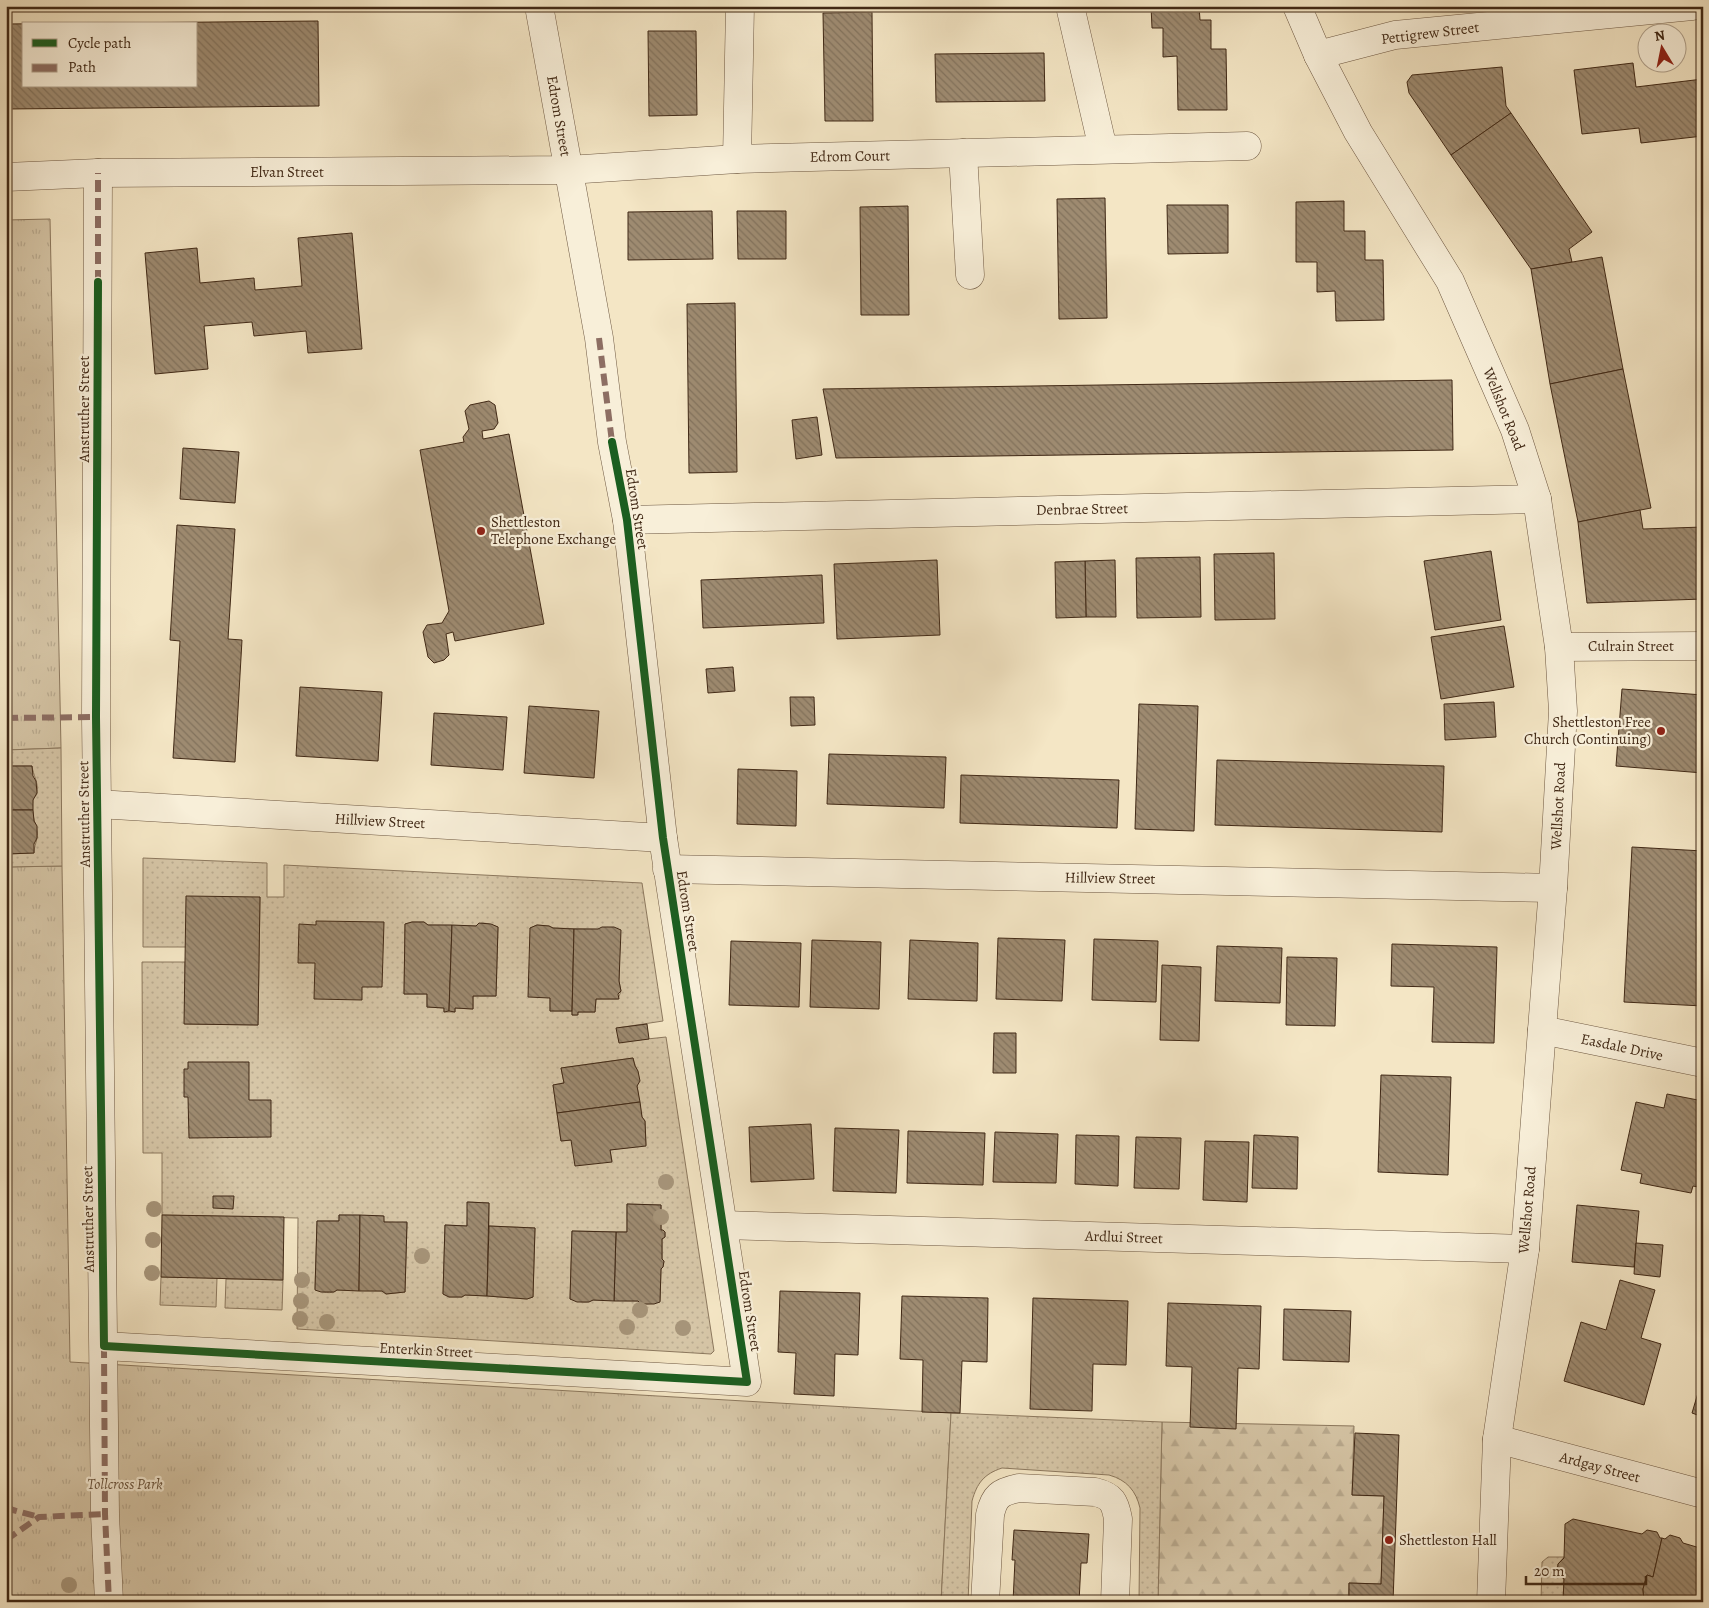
<svg xmlns="http://www.w3.org/2000/svg" width="1709" height="1608" font-family="Alegreya,serif">
<style>
.forest{fill:url(#forest-firs);stroke:#8c785e}
.park{fill:url(#park-tufts);stroke:#8c785e}
.garden{fill:url(#garden-dots);stroke:#8c785e;fill-rule:evenodd}
.building{fill:url(#building-back-hatch);stroke:#412916;fill-rule:evenodd}
.lines{fill:none;stroke-linecap:round;stroke-linejoin:round}
.minor-casing{stroke:#6e5842;stroke-width:29}
.minor{stroke:#f8efd9;stroke-width:28}
.quiet{stroke:#8d6e63;stroke-width:6;stroke-dasharray:12 6;stroke-linecap:butt}
.cycleway-casing{stroke:#f8efd9;stroke-width:11}
.cycleway{stroke:#1b5e20;stroke-width:8}
.tree{fill:#a69479}
.poi-dot{fill:#8f2418;stroke:#f8efd9;stroke-width:2}
.labels{text-anchor:middle;stroke-width:4.5;stroke-linejoin:round;paint-order:stroke}
.street-label{font-size:15px;fill:#412916;stroke:#f8efd9}
.poi-label{font-size:15px;fill:#412916;stroke:#f8efd9;text-anchor:start}
.park-label{font-size:15px;font-style:italic;fill:#66503a;stroke:#f8efd9}
</style>
<defs>
<pattern id="forest-firs" width="22" height="20" patternUnits="userSpaceOnUse" patternTransform="scale(1.25)"><rect width="22" height="20" fill="#d6c6a7"/><path d="M5 1l3.5 6h-7zM16 11l3.5 6h-7z" fill="#b9aa8f"/></pattern>
<pattern id="park-tufts" width="24" height="20" patternUnits="userSpaceOnUse" patternTransform="scale(1.25)"><rect width="24" height="20" fill="#d6c6a7"/><path d="M3 7l-1-3M5 7V3M7 7l1-3M15 17l-1-3M17 17v-4M19 17l1-3" fill="none" stroke="#b9aa8f"/></pattern>
<pattern id="garden-dots" width="8" height="8" patternUnits="userSpaceOnUse" patternTransform="scale(1.25)"><rect width="8" height="8" fill="#d6c6a7"/><path d="M2 2h.1M6 6h.1" fill="none" stroke="#b9aa8f" stroke-width="1.8" stroke-linecap="round"/></pattern>
<pattern id="building-back-hatch" width="6" height="6" patternUnits="userSpaceOnUse" patternTransform="scale(1.25)"><rect width="6" height="6" fill="#9e8b71"/><path d="M-1 5l2 2M0 0l6 6M5-1l2 2" fill="none" stroke="#82725c"/></pattern>
</defs>
<rect width="100%" height="100%" fill="#f4e6c5"/>
<filter id="stains"><feTurbulence type="fractalNoise" baseFrequency=".004" numOctaves="4"/><feColorMatrix values="0 0 0 0 .2 0 0 0 0 .09 0 0 0 0 .02 0 0 0 .5 -.17"/></filter>
<radialGradient id="worn" r=".72"><stop offset=".6" stop-color="#630" stop-opacity="0"/><stop offset="1" stop-color="#630" stop-opacity=".3"/></radialGradient>
<!-- forest -->
<path class="forest" d="M1162 1422 1354 1426 1352 1495 1384 1496 1381 1584 1349 1583 1348 1602H1158Z"/>
<!-- park -->
<g class="park">
<path d="M50 219 61 748 6 750V220Z"/>
<path d="M62 866 70 1362 951 1413 941 1602H6V867Z"/>
</g>
<!-- garden -->
<g class="garden">
<path d="M61 748 62 866 6 867V854L34 853C34 847 36 844 37 838 39 831 35 826 34 819 32 814 32 804 33 799 35 794 36 798 37 793 39 783 33 775 32 766H6V750Z"/>
<path d="M143 858 267 863V897H284V865L642 883 663 1021 617 1028 619 1042 666 1037 714 1351 711 1354 297 1329 298 1218 162 1215V1153H143L142 962H185V1024L258 1025 260 897 186 947H143ZM412 922H424L428 925 476 926C483 920 490 925 498 927L496 996H473V1009L455 1008V1012H444V1008L427 1007V994H404L405 924ZM537 925 549 926 553 928 620 930 619 981 621 991 618 999H596L595 1012H578L577 1015H572V1011H550V998L530 928ZM633 1058C635 1068 642 1076 637 1086L642 1117 645 1121 646 1145 610 1150 612 1161 571 1140 561 1141 553 1085 564 1083 561 1068ZM468 1202 489 1203V1226L535 1228 533 1297 527 1299 487 1296 465 1295 462 1297H449L443 1294 445 1225 467 1226ZM627 1204 661 1205V1230L665 1232V1237L662 1239V1259L664 1261 663 1267 661 1269 660 1301C653 1302 646 1307 638 1301L593 1300C584 1305 578 1300 570 1299L572 1231 627 1232ZM339 1215 383 1216 384 1222 407 1223 405 1292 386 1294 382 1291 337 1290C331 1295 322 1292 315 1289L317 1221H339Z"/>
<path d="M161 1277 217 1278 216 1307 160 1305Z"/>
<path d="M226 1279 283 1280 282 1310 225 1308Z"/>
<path d="M951 1413 1162 1422 1158 1602H1139L1140 1508C1136 1491 1127 1480 1109 1475L1002 1468C984 1474 977 1483 972 1501L968 1602H941Z"/>
<path d="M1548 1557H1564L1558 1564 1557 1573 1564 1579 1563 1602H1541L1542 1562Z"/>
</g>
<!-- building -->
<g class="building">
<path d="M1151 6H1199L1200 20H1211V49H1226L1227 110H1178L1177 56 1163 57V28H1152Z"/>
<path d="M872 12 873 121H825L823 13Z"/>
<path d="M318 21 319 106 6 109V24ZM24 24H196V86H24Z"/>
<path d="M648 31H696L697 115 649 116Z"/>
<path d="M1044 53 1045 101 936 102 935 54Z"/>
<path d="M1633 63 1636 87 1703 79V136L1641 143 1639 128 1582 134 1574 70Z"/>
<path d="M1502 67 1506 106 1511 113 1451 155 1409 93 1407 82 1412 75Z"/>
<path d="M1511 113 1592 232 1569 249 1572 262 1531 269 1451 155Z"/>
<path d="M1105 198 1107 318 1059 319 1057 199Z"/>
<path d="M1344 201V231H1365V260H1383L1384 320 1336 321 1335 291 1317 292V262H1296V202Z"/>
<path d="M1167 205H1228V253L1168 254Z"/>
<path d="M908 206 909 315H861L860 207Z"/>
<path d="M712 211 713 259 628 260V212Z"/>
<path d="M737 211H786V259H738Z"/>
<path d="M352 233 362 349 308 353 306 331 254 336 252 322 204 326 208 369 155 374 145 253 197 248 200 283 254 278 255 290 302 286 298 238Z"/>
<path d="M1602 257 1623 369 1550 384 1531 269Z"/>
<path d="M735 303 737 472 689 473 687 304Z"/>
<path d="M1623 369 1651 508 1578 522 1550 384Z"/>
<path d="M1452 380 1453 450 836 458 823 389Z"/>
<path d="M489 401 495 405 498 423 494 429 482 431 483 439 509 434 544 624 455 641 453 632 446 634 449 655 444 660 434 663 428 657 423 632 427 625 442 623 449 611 420 450 464 442 463 437 469 429 465 411 470 405Z"/>
<path d="M817 417 822 455 796 459 792 420Z"/>
<path d="M183 448 239 452 235 503 180 499Z"/>
<path d="M1640 510 1643 529 1703 527V599L1587 603 1578 522Z"/>
<path d="M177 525 235 529 228 639 242 640 235 762 173 758 180 641 170 640Z"/>
<path d="M1491 551 1501 620 1435 630 1424 561Z"/>
<path d="M1274 553 1275 619 1215 620 1214 554Z"/>
<path d="M1200 557 1201 617 1137 618 1136 558Z"/>
<path d="M937 560 940 635 837 639 834 564Z"/>
<path d="M1115 560 1116 617H1086L1085 561Z"/>
<path d="M1085 561 1086 617 1056 618 1055 562Z"/>
<path d="M822 575 824 623 703 628 701 580Z"/>
<path d="M1504 626 1514 687 1441 699 1431 637Z"/>
<path d="M733 667 735 691 708 693 706 669Z"/>
<path d="M300 687 382 692 378 761 296 756Z"/>
<path d="M1622 689 1703 695V773L1616 766Z"/>
<path d="M790 697H814L815 725 791 726Z"/>
<path d="M1494 702 1496 737 1445 740 1444 704Z"/>
<path d="M1139 704 1198 706 1194 831 1135 829Z"/>
<path d="M529 706 599 711 594 778 524 773Z"/>
<path d="M434 713 507 717 503 770 431 765Z"/>
<path d="M829 754 946 757 944 808 827 804Z"/>
<path d="M1217 760 1444 766 1442 832 1215 825Z"/>
<path d="M6 766H32L33 776 36 781 37 793 33 800V810H6Z"/>
<path d="M738 769 797 771 796 826 737 824Z"/>
<path d="M961 775 1119 780 1117 828 960 823Z"/>
<path d="M6 810H33L34 821 37 826V838L34 844V853L6 854Z"/>
<path d="M1632 847 1703 851V915H1698L1697 943H1703V1006L1624 1002Z"/>
<path d="M186 896 260 897 258 1025 184 1024Z"/>
<path d="M316 921 384 922 382 987H362V1000L314 999 315 963H298L299 924 316 925Z"/>
<path d="M412 922H424L428 925H452L449 1011 444 1012V1008L427 1007V994H404L405 924Z"/>
<path d="M479 923 491 924 498 927 496 996H473V1009L455 1008V1012L449 1011 452 925 476 926Z"/>
<path d="M537 925 549 926 553 928 574 929 572 1011H550V998L528 997 530 928Z"/>
<path d="M602 927H614L621 930 619 981 621 991 618 994 619 999H596L595 1012H578V1015H572L574 929H598Z"/>
<path d="M998 938 1065 940 1062 1001 996 999Z"/>
<path d="M1094 939 1158 941 1156 1002 1092 1000Z"/>
<path d="M812 940 881 942 879 1009 810 1007Z"/>
<path d="M910 940 978 943 977 1001 908 999Z"/>
<path d="M731 941 801 943 799 1007 729 1005Z"/>
<path d="M1392 944 1497 947 1494 1043 1432 1042 1434 987 1391 986Z"/>
<path d="M1217 946 1282 948 1280 1003 1215 1001Z"/>
<path d="M1287 957 1337 958 1335 1026 1286 1025Z"/>
<path d="M1162 965 1201 967 1199 1041 1160 1040Z"/>
<path d="M647 1024 649 1039 619 1043 616 1028Z"/>
<path d="M994 1033H1016V1073H993Z"/>
<path d="M633 1058 635 1066 638 1071 640 1081 637 1086 640 1102 557 1113 553 1085 564 1083 561 1068Z"/>
<path d="M188 1062H249V1100H271V1137L189 1138 188 1097H184V1069H188Z"/>
<path d="M1381 1075 1451 1077 1448 1175 1378 1172Z"/>
<path d="M1667 1094 1703 1101V1188L1693 1186 1691 1193 1640 1183 1642 1174 1621 1170 1636 1102 1664 1108Z"/>
<path d="M640 1102 642 1117 645 1121 646 1146 610 1150 612 1162 575 1166 571 1140 561 1141 557 1113Z"/>
<path d="M811 1124 814 1179 751 1182 749 1127Z"/>
<path d="M835 1128 899 1130 896 1193 833 1191Z"/>
<path d="M908 1131 985 1133 983 1185 907 1183Z"/>
<path d="M995 1132 1058 1134 1056 1183 993 1182Z"/>
<path d="M1076 1135 1119 1136 1118 1186 1075 1184Z"/>
<path d="M1254 1135 1298 1137 1297 1189 1252 1188Z"/>
<path d="M1136 1137 1181 1138 1179 1189 1134 1188Z"/>
<path d="M1205 1141 1249 1142 1247 1202 1203 1200Z"/>
<path d="M213 1196H234L233 1209 213 1208Z"/>
<path d="M467 1202 489 1203 487 1296 465 1295 462 1297H449L443 1294 445 1225 467 1226Z"/>
<path d="M627 1204 661 1205V1230H663L665 1232V1237L662 1239V1259L664 1261 663 1267 661 1269 660 1302 654 1304H641L638 1301H614L616 1232H627Z"/>
<path d="M1577 1205 1639 1211 1634 1267 1572 1262Z"/>
<path d="M162 1215 284 1217 283 1280 161 1277Z"/>
<path d="M339 1215H360L359 1291 337 1290 334 1292H321L315 1290 317 1221H339Z"/>
<path d="M360 1215 384 1216V1222H407L405 1292 386 1294 382 1291H359Z"/>
<path d="M489 1226 535 1228 533 1297 527 1299 487 1296Z"/>
<path d="M572 1231 616 1232 614 1301 593 1300 589 1302H577L570 1299Z"/>
<path d="M1636 1243 1663 1245 1660 1277 1634 1274Z"/>
<path d="M1620 1280 1655 1290 1641 1338 1661 1344 1644 1405 1564 1381 1581 1322 1606 1330Z"/>
<path d="M780 1291 860 1293 858 1355 835 1354 834 1396 794 1394 796 1353 778 1352Z"/>
<path d="M902 1296 988 1298 987 1362 962 1361 960 1413 922 1412 923 1360 900 1359Z"/>
<path d="M1033 1298 1128 1301 1126 1365 1093 1364 1092 1411 1030 1409Z"/>
<path d="M1168 1303 1261 1306 1259 1369 1238 1368 1236 1429 1190 1427 1192 1367 1166 1366Z"/>
<path d="M1284 1309 1351 1311 1349 1362 1283 1360Z"/>
<path d="M1703 1376V1417L1692 1413Z"/>
<path d="M1355 1433 1399 1435 1393 1602H1349V1583L1381 1584 1384 1496 1352 1495Z"/>
<path d="M1573 1519 1642 1534 1647 1530 1657 1532 1660 1538H1662L1653 1577 1647 1575 1643 1589 1644 1602H1563L1564 1579 1557 1573 1558 1564 1564 1558 1565 1524Z"/>
<path d="M1014 1530 1089 1534 1087 1563H1081L1079 1602H1013L1015 1560H1012Z"/>
<path d="M1670 1535 1680 1538 1683 1543 1700 1548 1703 1546V1602H1644L1643 1589 1647 1575 1653 1577 1662 1538 1665 1539Z"/>
</g>
<g class="lines">
<!-- minor casing -->
<g class="minor-casing">
<g id="minor">
<path d="M1070 6 1103 149"/>
<path d="M1297 6 1318 55 1358 132 1450 281 1515 430 1537 499 1559 647 1563 711 1553 888 1525 1249 1497 1439 1491 1602"/>
<path d="M1318 55 1395 35 1692 6"/>
<path d="M963 153 970 275"/>
<path d="M737 159 740 6"/>
<path d="M98 173 96 717 105 1514 109 1602"/>
<path d="M6 177 98 173 568 170 737 159 1247 146"/>
<path d="M627 520 1537 499"/>
<path d="M1559 647 1703 646"/>
<path d="M97 804 663 838"/>
<path d="M667 869 1553 888"/>
<path d="M1542 1030 1703 1063"/>
<path d="M723 1225 1525 1249"/>
<path d="M104 1346 747 1382 663 838 627 520 612 442 599 338 539 6"/>
<path d="M1497 1439 1703 1494"/>
<path d="M985 1602 990 1515C994 1496 1000 1492 1019 1488L1095 1492C1112 1496 1115 1502 1118 1519L1115 1602"/>
</g>
</g>
<!-- minor -->
<use href="#minor" class="minor"/>
<!-- quiet -->
<g class="quiet">
<path d="M98 282V173"/>
<path d="M599 338 612 442"/>
<path d="M6 718 96 717"/>
<path d="M104 1346 105 1514 109 1602"/>
<path d="M6 1506 13 1510 39 1517"/>
<path d="M6 1540 39 1517 105 1514"/>
</g>
<!-- cycleway casing -->
<g class="cycleway-casing">
<path id="cycleway" d="M98 282 96 717 104 1346 747 1382 663 838 627 520 612 442"/>
</g>
<!-- cycleway -->
<use href="#cycleway" class="cycleway"/>
</g>
<!-- trees -->
<g class="tree">
<circle cx="666" cy="1182" r="8"/>
<circle cx="154" cy="1209" r="8"/>
<circle cx="661" cy="1217" r="8"/>
<circle cx="153" cy="1240" r="8"/>
<circle cx="422" cy="1256" r="8"/>
<circle cx="152" cy="1273" r="8"/>
<circle cx="302" cy="1280" r="8"/>
<circle cx="301" cy="1301" r="8"/>
<circle cx="640" cy="1310" r="8"/>
<circle cx="300" cy="1319" r="8"/>
<circle cx="327" cy="1322" r="8"/>
<circle cx="627" cy="1327" r="8"/>
<circle cx="683" cy="1328" r="8"/>
<circle cx="69" cy="1585" r="8"/>
</g>
<!-- markers -->
<g class="poi-dot">
<circle cx="481" cy="531" r="5"/>
<circle cx="1661" cy="731" r="5"/>
<circle cx="1389" cy="1540" r="5"/>
</g>
<g class="labels">
<!-- street labels -->
<g class="street-label">
<text transform="translate(1430 33) rotate(-7)" y="5">Pettigrew Street</text>
<text transform="translate(559 116) rotate(80)" y="5">Edrom Street</text>
<text transform="translate(850 156) rotate(-1)" y="5">Edrom Court</text>
<text x="287" y="177">Elvan Street</text>
<text transform="translate(84 409) rotate(-90)" y="5">Anstruther Street</text>
<text transform="translate(1504 409) rotate(68)" y="5">Wellshot Road</text>
<text transform="translate(637 509) rotate(81)" y="5">Edrom Street</text>
<text transform="translate(1082 509) rotate(-1)" y="5">Denbrae Street</text>
<text x="1631" y="651">Culrain Street</text>
<text transform="translate(1558 806) rotate(-87)" y="5">Wellshot Road</text>
<text transform="translate(84 814) rotate(-91)" y="5">Anstruther Street</text>
<text transform="translate(380 821) rotate(3)" y="5">Hillview Street</text>
<text transform="translate(1110 878) rotate(1)" y="5">Hillview Street</text>
<text transform="translate(688 911) rotate(81)" y="5">Edrom Street</text>
<text transform="translate(1622 1047) rotate(12)" y="5">Easdale Drive</text>
<text transform="translate(1527 1210) rotate(-85)" y="5">Wellshot Road</text>
<text transform="translate(88 1219) rotate(-91)" y="5">Anstruther Street</text>
<text transform="translate(1124 1237) rotate(2)" y="5">Ardlui Street</text>
<text transform="translate(750 1311) rotate(81)" y="5">Edrom Street</text>
<text transform="translate(426 1350) rotate(3)" y="5">Enterkin Street</text>
<text transform="translate(1600 1467) rotate(15)" y="5">Ardgay Street</text>
</g>
<!-- poi labels -->
<g class="poi-label">
<text x="491" y="527">Shettleston<tspan x="491" dy="17">Telephone Exchange</tspan></text>
<text x="1651" y="727" text-anchor="end">Shettleston Free<tspan x="1651" dy="17">Church (Continuing)</tspan></text>
<text x="1399" y="1545">Shettleston Hall</text>
</g>
<!-- park labels -->
<g class="park-label">
<text x="125" y="1489">Tollcross Park</text>
</g>
</g>
<!-- margin -->
<rect width="1709" height="1608" fill="none" stroke="#f4e6c5" stroke-width="25"/>
<rect x="8" y="8" width="1694" height="1593" fill="none" stroke="#412916" stroke-width="2.5"/>
<rect x="12" y="12" width="1684" height="1583" fill="none" stroke="#412916"/>
<!-- legend -->
<rect x="22" y="22" width="175" height="65" fill="#f8efd9" stroke="#afa08b"/>
<rect x="32" y="39" width="25" height="8" fill="#1b5e20" stroke="#afa08b"/>
<text x="68" y="48" font-size="15" fill="#412916">Cycle path</text>
<rect x="32" y="64" width="25" height="8" fill="#8d6e63" stroke="#afa08b"/>
<text x="68" y="72" font-size="15" fill="#412916">Path</text>
<!-- north arrow -->
<g transform="translate(1662 48) rotate(350)"><circle r="24" fill="#f8efd9" stroke="#afa08b"/>
<path d="M0-4L9 19L0 12L-9 19Z" fill="#8f2418"/>
<text y="-8" font-size="14" font-weight="bold" text-anchor="middle" fill="#412916">N</text>
</g>
<!-- scale -->
<path d="M1526 1576v8h120v-8" fill="none" stroke="#412916" stroke-width="2.5"/>
<text x="1534" y="1576" font-size="15" fill="#412916" stroke="#f8efd9" stroke-width="4" paint-order="stroke">20 m</text>
<rect width="100%" height="100%" filter="url(#stains)"/>
<rect width="100%" height="100%" fill="url(#worn)"/>
</svg>
